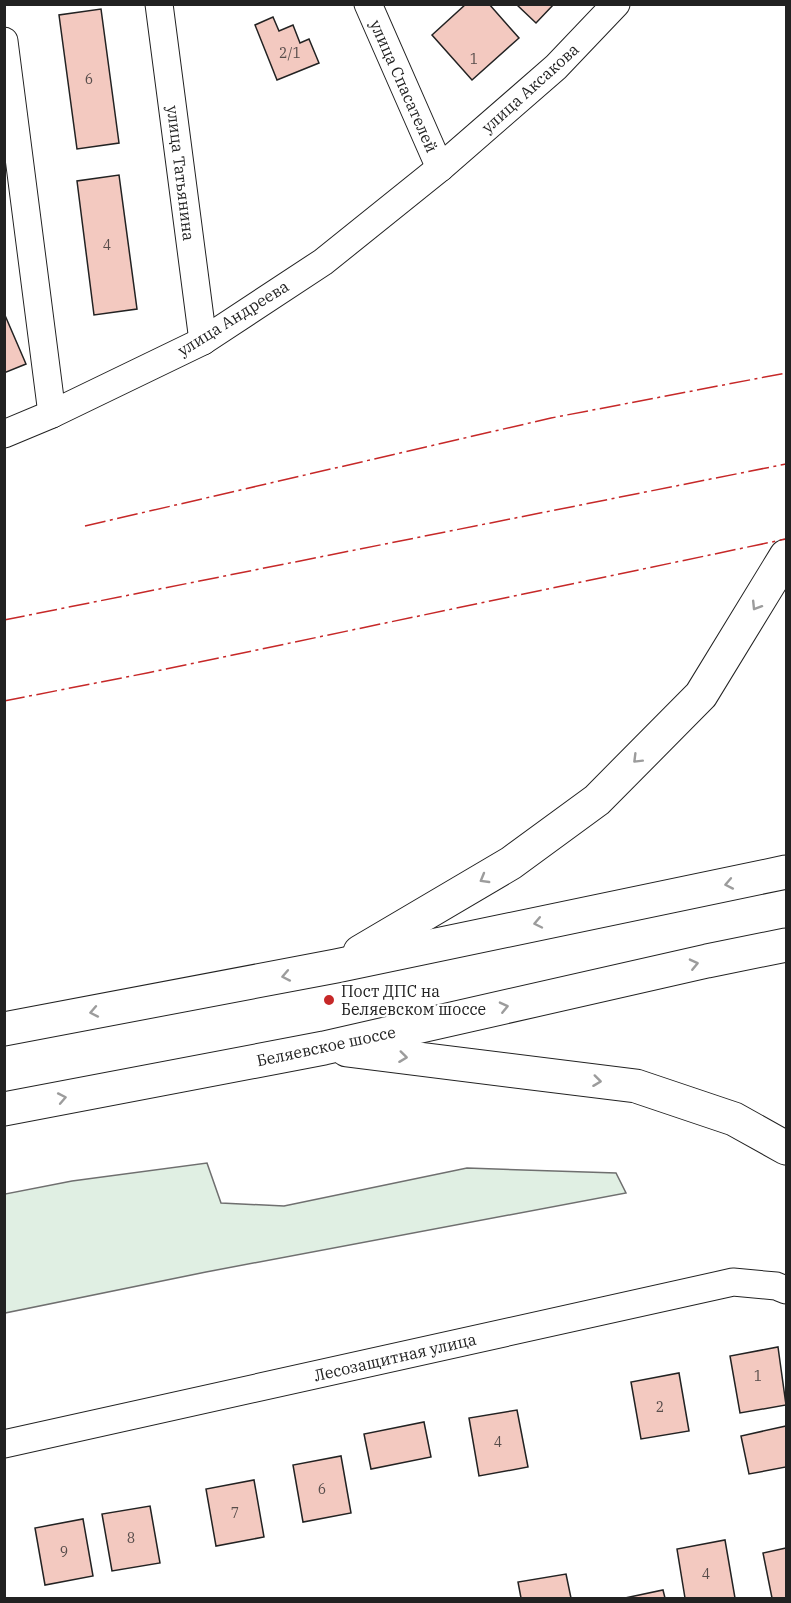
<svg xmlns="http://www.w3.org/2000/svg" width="791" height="1603" font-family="'IBM Plex Serif',serif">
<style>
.green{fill:#e0efe3;stroke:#6f6f6f;stroke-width:1.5}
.building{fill:#f3c9c0;stroke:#222;stroke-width:1.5}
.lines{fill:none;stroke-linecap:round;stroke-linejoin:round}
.minor-casing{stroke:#222;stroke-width:29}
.major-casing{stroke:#222;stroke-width:35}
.minor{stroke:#fff;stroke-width:27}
.major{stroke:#fff;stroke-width:33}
.power{stroke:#c62828;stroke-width:1.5;stroke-dasharray:21 4.5 3 4.5;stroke-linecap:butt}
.oneway{stroke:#9c9c9c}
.poi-dot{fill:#c62828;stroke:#fff;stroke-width:2}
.labels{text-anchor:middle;stroke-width:4.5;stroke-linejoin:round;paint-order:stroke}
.number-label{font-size:14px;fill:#564c4a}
.street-label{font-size:16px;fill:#222;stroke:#fff}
.poi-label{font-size:16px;fill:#222;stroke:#fff;text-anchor:start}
</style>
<rect width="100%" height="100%" fill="#fff"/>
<!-- green -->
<path class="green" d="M207 1163 221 1203 284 1206 467 1168 616 1173 626 1193 206 1272 5 1313V1194L72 1181Z"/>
<!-- building -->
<g class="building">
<path d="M466 4H489L519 38 472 80 432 35Z"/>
<path d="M516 4H554L536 23Z"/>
<path d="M101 9 119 143 77 149 59 15Z"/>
<path d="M273 17 279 31 293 25 300 43 309 39 319 63 277 80 255 25Z"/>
<path d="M119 175 137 309 94 315 77 181Z"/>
<path d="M4 313 26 364 4 373Z"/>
<path d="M778 1347 786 1405 740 1413 730 1356Z"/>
<path d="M679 1373 689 1431 641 1439 631 1382Z"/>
<path d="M517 1410 528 1467 479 1476 469 1418Z"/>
<path d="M424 1422 431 1457 371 1469 364 1434Z"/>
<path d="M786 1426V1467L749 1474 741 1436Z"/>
<path d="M341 1456 351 1513 303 1522 293 1465Z"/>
<path d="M254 1480 264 1537 216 1546 206 1489Z"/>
<path d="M150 1506 160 1563 112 1571 102 1514Z"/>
<path d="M83 1519 93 1576 45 1585 35 1528Z"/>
<path d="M725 1540 735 1598H685L677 1549Z"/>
<path d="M786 1548V1598H772L763 1553Z"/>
<path d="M566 1574 571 1598H521L518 1582Z"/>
<path d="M663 1590 665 1598H625Z"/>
</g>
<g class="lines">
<!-- minor casing -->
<g class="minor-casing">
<g id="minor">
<path d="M159 4 203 341"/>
<path d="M368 4 440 168"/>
<path d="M4 41 52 414"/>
<path d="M4 434 52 414 203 341 323 262 440 168 556 67 616 4"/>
<path d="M4 1444 733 1282 776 1286 786 1290"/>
</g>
</g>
<!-- major casing -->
<g class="major-casing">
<g id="major">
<path d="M360 952 511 863 597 800 701 695 786 556"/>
<path d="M4 1029 336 966 786 872"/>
<path d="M347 1050 636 1086 734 1119 786 1148"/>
<path d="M4 1109 324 1048 707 961 786 945"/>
</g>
</g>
<!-- minor -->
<use href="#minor" class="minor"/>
<!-- major -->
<use href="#major" class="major"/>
<!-- power -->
<g class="power">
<path d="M85 526 551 418 786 373"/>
<path d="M4 620 786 464"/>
<path d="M4 701 147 673 786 539"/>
</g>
</g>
<!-- one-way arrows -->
<defs><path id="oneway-chevron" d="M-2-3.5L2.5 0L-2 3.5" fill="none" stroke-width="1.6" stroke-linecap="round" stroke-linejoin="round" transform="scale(1.5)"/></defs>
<g class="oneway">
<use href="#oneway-chevron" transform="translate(756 606) rotate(122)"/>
<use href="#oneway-chevron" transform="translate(637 759) rotate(135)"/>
<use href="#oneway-chevron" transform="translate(484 879) rotate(150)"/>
<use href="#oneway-chevron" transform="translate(729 884) rotate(169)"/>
<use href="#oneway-chevron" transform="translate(538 923) rotate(168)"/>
<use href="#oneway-chevron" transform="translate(694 964) rotate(-13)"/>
<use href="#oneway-chevron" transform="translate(286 976) rotate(169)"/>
<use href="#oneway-chevron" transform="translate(504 1007) rotate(-13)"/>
<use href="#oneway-chevron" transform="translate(94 1012) rotate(169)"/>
<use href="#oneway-chevron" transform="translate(403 1057) rotate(7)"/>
<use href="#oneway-chevron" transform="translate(597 1081) rotate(7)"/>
<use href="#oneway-chevron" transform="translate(62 1098) rotate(-11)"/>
</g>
<!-- markers -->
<circle class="poi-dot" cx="329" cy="1000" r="6"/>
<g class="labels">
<!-- number labels -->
<g class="number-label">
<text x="290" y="58">2/1</text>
<text x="474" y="64">1</text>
<text x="89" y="84">6</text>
<text x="107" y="250">4</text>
<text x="758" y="1381">1</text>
<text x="660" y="1412">2</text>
<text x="498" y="1447">4</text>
<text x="322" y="1494">6</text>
<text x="235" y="1518">7</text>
<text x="131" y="1543">8</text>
<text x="64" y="1557">9</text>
<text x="706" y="1579">4</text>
</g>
<!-- street labels -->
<g class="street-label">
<text transform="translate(404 86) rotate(66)" y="6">улица Спасателей</text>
<text transform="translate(530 88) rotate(-42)" y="6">улица Аксакова</text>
<text transform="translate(181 173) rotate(83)" y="6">улица Татьянина</text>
<text transform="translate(233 318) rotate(-32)" y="6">улица Андреева</text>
<text transform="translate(326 1046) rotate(-12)" y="6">Беляевское шоссе</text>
<text transform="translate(395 1357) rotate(-13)" y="6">Лесозащитная улица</text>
</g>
<!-- poi labels -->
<g class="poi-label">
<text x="341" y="997">Пост ДПС на<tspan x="341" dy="18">Беляевском шоссе</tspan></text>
</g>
</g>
<!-- border -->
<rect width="791" height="1603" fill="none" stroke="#222222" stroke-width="12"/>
</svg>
